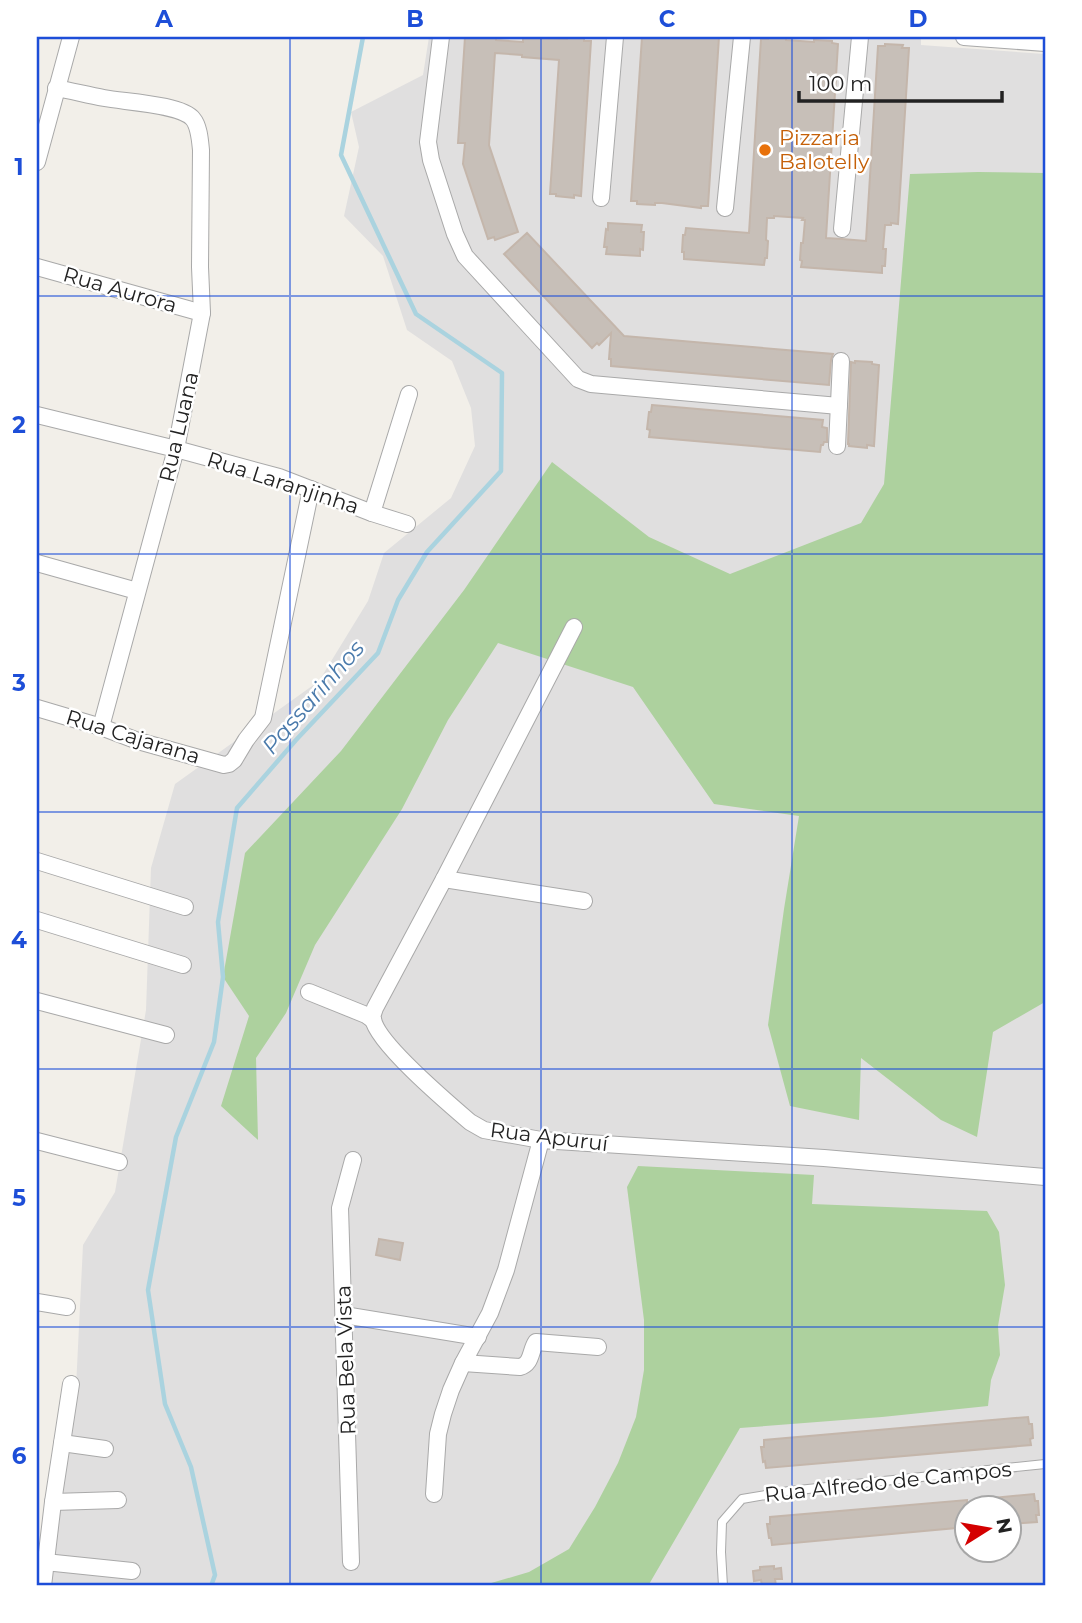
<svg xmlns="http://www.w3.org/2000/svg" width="1082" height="1623" font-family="Montserrat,sans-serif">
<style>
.residential{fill:#e0dfdf;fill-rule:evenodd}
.forest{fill:#add19e}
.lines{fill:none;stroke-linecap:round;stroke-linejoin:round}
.stream{stroke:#aad3df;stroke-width:4.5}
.building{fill:#c7bfb8;stroke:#c4b6ab;stroke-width:2}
.service-casing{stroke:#a9a9a9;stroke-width:10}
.minor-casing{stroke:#a9a9a9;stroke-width:18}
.service{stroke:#fff;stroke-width:8}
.minor{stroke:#fff;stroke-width:16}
.grid{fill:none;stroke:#1d4ed8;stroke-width:2;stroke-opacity:0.55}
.food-dot{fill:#e8710a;stroke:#fff;stroke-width:2.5}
.labels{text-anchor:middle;stroke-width:5;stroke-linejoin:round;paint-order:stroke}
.food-label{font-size:21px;fill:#c56008;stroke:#fff;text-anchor:start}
.street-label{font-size:21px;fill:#222;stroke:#fff}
.water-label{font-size:23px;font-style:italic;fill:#4a7aab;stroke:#fff}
.neatline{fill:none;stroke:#1d4ed8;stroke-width:2.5}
.grid-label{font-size:23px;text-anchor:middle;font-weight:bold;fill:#1d4ed8}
</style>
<rect width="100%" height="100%" fill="#f2efe9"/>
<!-- residential -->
<path class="residential" d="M429 37H921V45L1045 54V1586H46L75 1408 83 1245 115 1192 146 1010 151 868 175 784 319 681 368 601 384 553 451 498 475 446 471 408 452 361 407 330 383 256 344 216 359 147 351 112 423 75ZM967 1508H1009V1550H967Z"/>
<!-- forest -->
<g class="forest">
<path d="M978 172 1045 173V1002L993 1032 977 1137 941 1120 861 1058 859 1120 790 1106 768 1025 784 909 799 816 714 804 633 687 498 643 448 720 402 809 315 945 286 1013 256 1058 258 1140 221 1106 249 1016 223 977 245 853 341 751 464 590 552 462 649 537 730 574 861 523 884 484 910 174Z"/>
<path d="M638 1166 814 1175 812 1204 987 1211 999 1232 1005 1285 998 1326 1000 1355 991 1380 988 1406 882 1417 740 1428 648 1586H481L529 1572 569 1549 595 1507 618 1463 636 1417 644 1370V1320L627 1187Z"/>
</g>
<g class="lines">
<!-- stream -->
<path class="stream" d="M211 1586 215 1575 191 1467 165 1404 148 1290 176 1137 214 1042 223 977 218 922 237 808 296 740 378 653 398 600 427 552 501 471 502 373 416 314 341 155 363 37"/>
</g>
<!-- building -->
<g class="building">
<path d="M465 37H496V40L523 42V37L567 39V37H584V41H591L581 196 574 195V198L556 196V194H550L559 60 522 57V55L495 53 489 145 518 232 495 240 494 237 488 239 463 164 465 143H458Z"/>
<path d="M642 37H719L708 206H701V208L662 203H655V205L637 204V201H631Z"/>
<path d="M768 37 786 38V40L814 42V40L832 41V43L838 44 826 238 842 239 866 241 878 46H885V44L903 45 902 48H909L898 224 891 223V225H885L883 249H886L885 266H882V273L801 267 802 261 800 260 801 243H803L805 220H802L803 218 774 216V218H767L766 240 768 241 767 258H765L764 265 684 259V252H682L683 235H685L686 228 749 233 761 39H768Z"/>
<path d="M608 223 642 225 641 232H644L643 250 640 249V256L606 254 607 247H604L606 229 608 230Z"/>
<path d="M527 233 624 336 833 354 831 360 829 385 611 366V359H609L611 333 599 345 597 343 592 348 504 254Z"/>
<path d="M855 361 872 362V364L879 365 874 446 867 445V448L849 446V444H848L851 362 855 363Z"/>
<path d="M652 405 823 420 822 427 827 428V442H824L823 445H821L820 452 649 437 650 430 647 429 649 412H651Z"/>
<path d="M379 1239 403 1243 400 1260 376 1255Z"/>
<path d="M1028 1417 1029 1424H1032L1033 1438 1030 1439 1031 1445 766 1468 765 1461 763 1462 761 1447H764V1440Z"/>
<path d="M1034 1494 1035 1501H1038L1039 1515H1036L1037 1522 1009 1524V1508H973V1500Z"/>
<path d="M967 1500V1527L772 1545 771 1538H769L767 1524H770V1517Z"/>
<path d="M774 1566V1569L781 1568 782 1579H775L776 1586H762L761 1580 754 1581 753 1571 760 1570V1567Z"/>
</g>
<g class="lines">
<!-- service casing -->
<g class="service-casing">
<path id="service" d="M723 1586 721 1552 722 1522 742 1499 789 1491 1045 1464"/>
</g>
<!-- minor casing -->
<g class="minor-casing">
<g id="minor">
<path d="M441 37 428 142 431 160 455 234 465 256 578 379 591 384 839 406"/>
<path d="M964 37 1045 43"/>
<path d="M56 88C72 91 88 95 104 98 124 102 181 104 193 119 199 126 200 140 201 150L200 267 202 313 176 449 101 727"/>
<path d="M37 162 71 37"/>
<path d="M601 198 615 37"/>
<path d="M725 208 742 37"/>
<path d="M842 229 860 37"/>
<path d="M37 267 202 313"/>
<path d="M37 415 176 449 279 477 372 513 407 524"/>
<path d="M837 446 841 361"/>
<path d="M372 513 409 394"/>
<path d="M37 563 137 591"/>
<path d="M574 627 444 879 375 1008C374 1011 372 1016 373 1019 377 1043 449 1104 470 1122L484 1130 541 1140 824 1158 1045 1177"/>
<path d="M37 708 101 727 138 741 224 765 229 764 234 760 246 740 263 718 311 489"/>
<path d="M37 861 185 907"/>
<path d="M444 879 584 901"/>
<path d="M37 920 183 965"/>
<path d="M309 992 366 1015 373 1020"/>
<path d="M37 1001 166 1035"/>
<path d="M37 1141 119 1162"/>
<path d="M37 1302 67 1307"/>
<path d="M344 1315 478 1337"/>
<path d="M463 1363 520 1367C532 1364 530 1351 536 1342L598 1347"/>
<path d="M62 1443 105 1449"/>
<path d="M434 1494 438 1434 443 1414 451 1390 463 1363 490 1313 506 1270 541 1140"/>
<path d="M53 1502 118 1500"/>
<path d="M45 1562 132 1571"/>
<path d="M351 1562 340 1208 353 1160"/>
<path d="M43 1586 53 1502 71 1384"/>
</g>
</g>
<!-- service -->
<use href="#service" class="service"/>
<!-- minor -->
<use href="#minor" class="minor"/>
</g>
<!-- grid -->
<path class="grid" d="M290 37V1586M541 37V1586M792 37V1586M37 296H1045M37 554H1045M37 812H1045M37 1069H1045M37 1327H1045"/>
<!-- markers -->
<circle class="food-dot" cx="765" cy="150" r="7"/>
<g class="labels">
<!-- food labels -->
<g class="food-label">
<text x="779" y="145">Pizzaria<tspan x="779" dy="24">Balotelly</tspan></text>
</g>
<!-- street labels -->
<g class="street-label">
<text transform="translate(120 290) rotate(16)" y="7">Rua Aurora</text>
<text transform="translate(179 427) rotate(-77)" y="7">Rua Luana</text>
<text transform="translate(283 483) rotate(18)" y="7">Rua Laranjinha</text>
<text transform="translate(133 737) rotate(17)" y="7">Rua Cajarana</text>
<text transform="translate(549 1137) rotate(7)" y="7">Rua Apuruí</text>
<text transform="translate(346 1360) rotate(-92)" y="7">Rua Bela Vista</text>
<text transform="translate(888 1482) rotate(-6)" y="7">Rua Alfredo de Campos</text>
</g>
<!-- water labels -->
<g class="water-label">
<text transform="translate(313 697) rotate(-49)" y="8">Passarinhos</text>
</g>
</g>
<!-- border -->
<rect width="1082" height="1623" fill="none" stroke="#ffffff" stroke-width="77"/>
<!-- north arrow -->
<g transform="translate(988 1529) rotate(79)"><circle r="33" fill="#ffffff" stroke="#a7a7a7" stroke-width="2"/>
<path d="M0-5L12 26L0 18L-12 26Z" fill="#d40000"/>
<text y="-10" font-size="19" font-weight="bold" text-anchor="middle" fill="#222222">N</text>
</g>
<!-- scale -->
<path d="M799 91v10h203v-10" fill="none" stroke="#222222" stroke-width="3.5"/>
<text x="809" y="91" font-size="21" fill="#222222" stroke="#ffffff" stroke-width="5" paint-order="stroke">100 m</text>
<rect x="38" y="38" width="1006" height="1546" class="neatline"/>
<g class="grid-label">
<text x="164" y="27">A</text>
<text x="415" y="27">B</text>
<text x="667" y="27">C</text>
<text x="918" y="27">D</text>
<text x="19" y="175">1</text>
<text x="19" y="433">2</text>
<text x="19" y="691">3</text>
<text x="19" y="948">4</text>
<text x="19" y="1206">5</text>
<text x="19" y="1464">6</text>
</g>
</svg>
